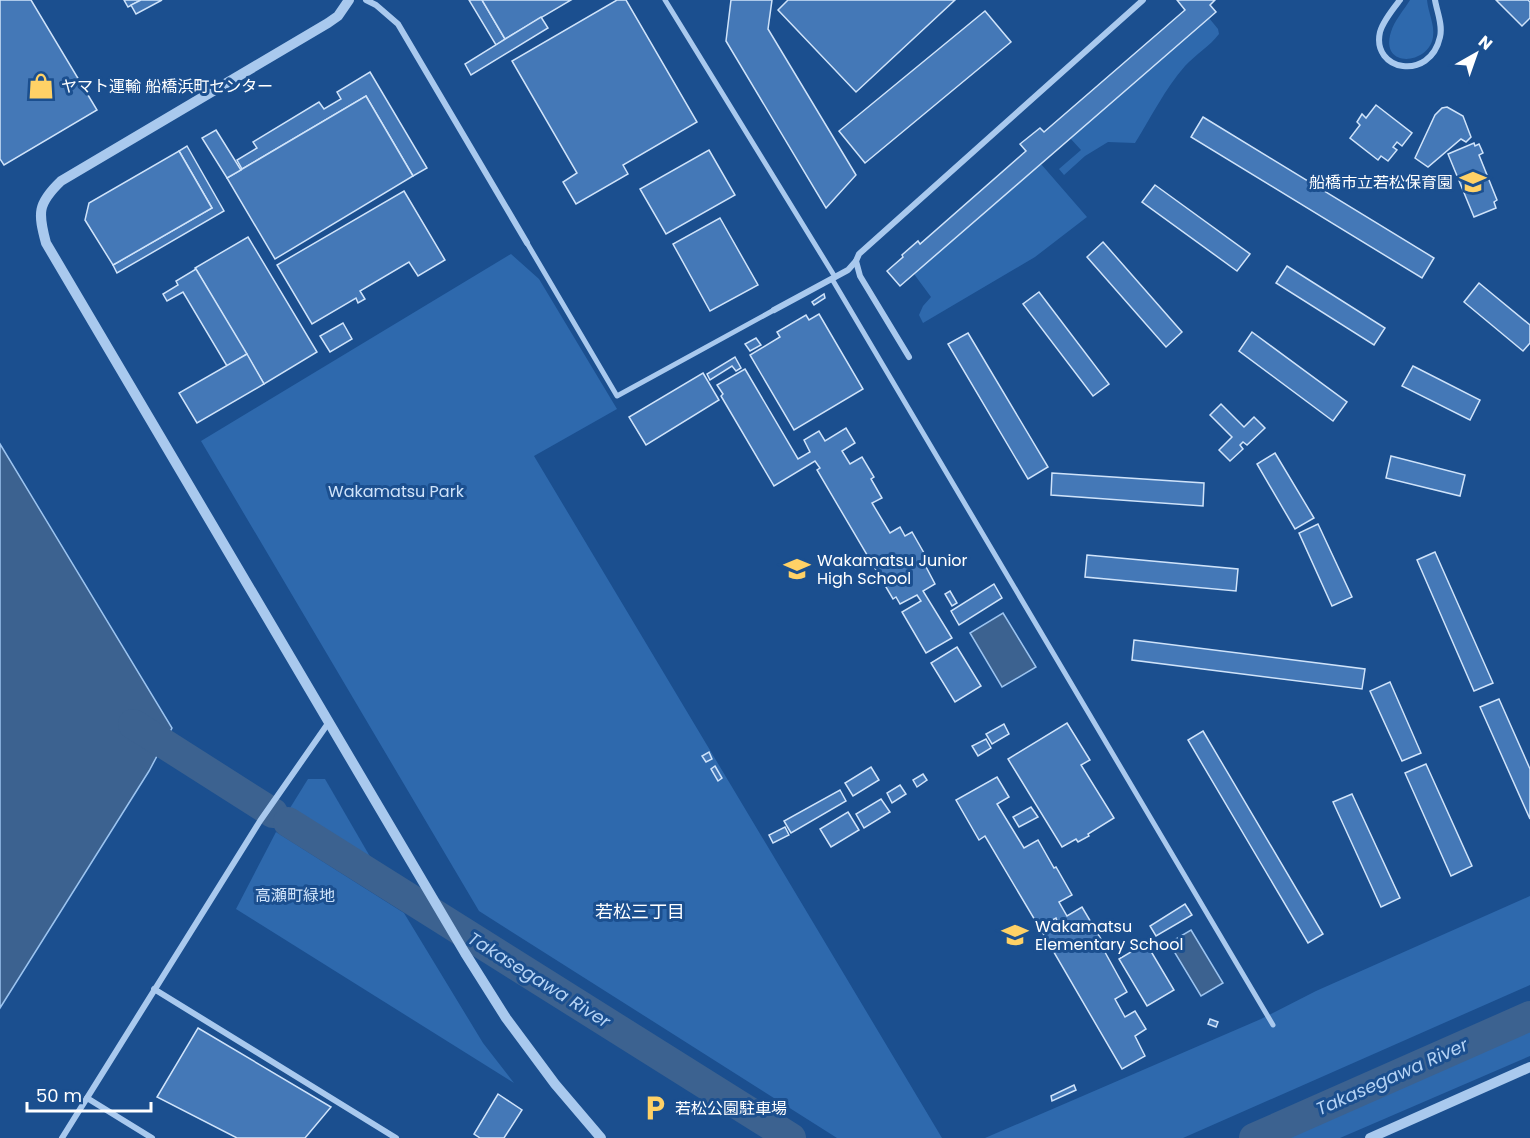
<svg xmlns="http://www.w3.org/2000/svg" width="1530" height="1138" font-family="Poppins,'Noto Sans JP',sans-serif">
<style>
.green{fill:#2e69ad}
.water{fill:#3c6290;stroke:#9cc4f0;stroke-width:1.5}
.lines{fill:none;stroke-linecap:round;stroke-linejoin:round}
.river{stroke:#3c6290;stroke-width:30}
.building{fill:#4478b7;stroke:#cfe3fa;stroke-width:1.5}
.pedestrian{stroke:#a9c9ee;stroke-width:5}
.minor{stroke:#a9c9ee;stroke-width:6}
.tertiary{stroke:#a9c9ee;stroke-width:10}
.labels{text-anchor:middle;stroke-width:6;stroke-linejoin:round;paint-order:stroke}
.poi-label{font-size:16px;fill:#fff;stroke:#1b4f8f;text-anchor:start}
.park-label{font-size:16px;fill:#cfe3fa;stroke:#1b4f8f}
.neighbourhood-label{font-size:18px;fill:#fff;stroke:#1b4f8f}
.water-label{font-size:18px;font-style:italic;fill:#b5d3f5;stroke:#1b4f8f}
</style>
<rect width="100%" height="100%" fill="#1b4f8f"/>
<!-- green -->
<g class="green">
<path d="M1410 0H1427C1428 12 1435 25 1433 37 1429 65 1379 69 1391 32 1394 21 1404 10 1410 0Z"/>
<path d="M1209 18 1218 29 1219 34C1210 46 1196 54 1185 66 1165 89 1151 117 1135 143L1108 142 1085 156 1064 175 1059 169 1081 150 1070 138Z"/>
<path d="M1041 164 1087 217 1035 257 923 323 919 315 923 306 931 297 914 274Z"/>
<path d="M511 254 539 279 617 409 534 456 942 1138H837L479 911 201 441Z"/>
<path d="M308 779H325L372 860 290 808Z"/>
<path d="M276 832 404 913 483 1043 514 1083 236 909Z"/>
<path d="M1530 896V985L1183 1138H985L1261 1019 1316 991Z"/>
<path d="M1530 1028V1056L1340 1138H1279Z"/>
</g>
<!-- water -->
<g class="water">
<path d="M0 444 172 728 149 771 0 1008Z"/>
<path d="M1003 613 1036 667 1002 687 970 633Z"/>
<path d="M1191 930 1223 983 1201 996 1169 943Z"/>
</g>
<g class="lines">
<!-- river -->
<g class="river">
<path d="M133 724 273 813"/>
<path d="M288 822 791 1138"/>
<path d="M1254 1138 1530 1016"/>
</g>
</g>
<!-- building -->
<g class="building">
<path d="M0 0H31L97 110 4 165 0 159Z"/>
<path d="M124 0H141L128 7Z"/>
<path d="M141 0H162L136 14 131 5Z"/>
<path d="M469 0H482L505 39 496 45Z"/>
<path d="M482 0H571L505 39Z"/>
<path d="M617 0H626L697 122 623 165 628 174 576 204 563 182 577 173 512 61Z"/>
<path d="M731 0H772L768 29 856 175 826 208 726 41Z"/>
<path d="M788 0H955L856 92 778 10Z"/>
<path d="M1177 0H1215L1210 5 1216 12 900 286 887 271 903 257 902 255 918 241 920 244 1026 151 1020 144 1040 128 1044 132 1185 10Z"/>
<path d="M1496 0H1528L1530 2V18L1522 26Z"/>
<path d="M985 11 1011 42 865 163 839 131Z"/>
<path d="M541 17 548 28 471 75 465 64Z"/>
<path d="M370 72 427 168 413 176 366 96 242 169 237 160 257 148 253 142 319 102 324 109 341 99 337 92Z"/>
<path d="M366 96 413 176 275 259 227 178Z"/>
<path d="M1376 105 1412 133 1402 146 1397 142 1393 147 1397 150 1388 161 1381 156 1378 160 1350 138 1360 125 1357 122 1362 114 1366 118Z"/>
<path d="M1447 107 1463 116 1471 137 1466 142 1461 139 1428 167 1415 158 1435 115 1442 108Z"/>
<path d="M1203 117 1434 258 1422 278 1191 137Z"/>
<path d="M216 130 241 170 227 178 202 138Z"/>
<path d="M1474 143 1475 146 1479 144 1483 153 1479 155 1497 200 1494 202 1496 208 1474 217 1448 154Z"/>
<path d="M187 146 224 211 117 273 113 265 212 208 179 151Z"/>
<path d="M709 150 735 195 666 234 640 189Z"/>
<path d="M179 151 212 208 113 265 85 220 89 203Z"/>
<path d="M1155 185 1250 254 1237 271 1142 202Z"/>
<path d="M404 191 445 260 418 276 409 262 360 291 365 299 358 303 356 298 312 324 277 265Z"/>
<path d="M720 218 758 285 710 311 673 244Z"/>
<path d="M248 237 317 352 264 384 195 268Z"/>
<path d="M1103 242 1182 332 1166 347 1087 257Z"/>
<path d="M1287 266 1385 328 1374 345 1276 283Z"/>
<path d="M196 269 247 354 227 366 183 292 167 301 163 294 178 285 176 281Z"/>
<path d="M1479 283 1530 325V343L1523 351 1464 302Z"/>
<path d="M1039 292 1109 384 1093 396 1023 304Z"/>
<path d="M824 294 825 298 814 305 812 302Z"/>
<path d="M819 314 863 389 794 430 750 355 780 337 777 332 806 315 809 320Z"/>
<path d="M343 323 352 339 330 352 320 336Z"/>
<path d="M1252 332 1347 402 1333 421 1239 351Z"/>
<path d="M968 333 1048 467 1028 479 948 344Z"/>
<path d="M756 338 761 345 750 351 745 344Z"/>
<path d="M247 354 264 384 197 423 179 393Z"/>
<path d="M735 357 741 368 736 371 732 366 710 380 707 374Z"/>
<path d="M1413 366 1480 400 1470 420 1402 386Z"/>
<path d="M745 369 798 459 810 452 804 440 819 431 825 441 846 428 855 443 842 451 850 464 862 457 874 477 871 479 882 498 872 503 890 533 900 527 905 536 912 532 928 560 924 563 935 584 923 591 952 638 926 653 902 612 921 601 917 595 900 604 896 597 893 599 817 470 820 468 815 461 774 486 721 396 723 394 717 385Z"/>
<path d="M703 373 719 400 646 445 629 417Z"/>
<path d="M1221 404 1244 427 1254 417 1265 428 1247 445 1243 442 1240 445 1243 449 1230 461 1219 450 1232 437 1210 415Z"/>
<path d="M1275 453 1314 518 1295 529 1257 464Z"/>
<path d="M1391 456 1465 475 1460 496 1386 478Z"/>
<path d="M1052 473 1204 483 1203 506 1051 495Z"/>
<path d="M1318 524 1352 597 1332 606 1299 533Z"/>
<path d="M1435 552 1493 683 1474 691 1417 560Z"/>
<path d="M1087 555 1238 569 1236 591 1085 577Z"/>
<path d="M994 584 1002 598 959 625 951 611Z"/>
<path d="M950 591 957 603 952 606 945 594Z"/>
<path d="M1134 640 1365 669 1362 689 1132 660Z"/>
<path d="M957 647 981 686 955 702 931 663Z"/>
<path d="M1390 682 1421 753 1402 761 1370 691Z"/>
<path d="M1499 699 1530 769V819L1480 707Z"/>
<path d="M1067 723 1090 760 1081 765 1114 818 1088 834 1089 836 1078 842 1076 839 1062 847 1008 759Z"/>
<path d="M1004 724 1009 734 992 744 986 734Z"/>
<path d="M1203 731 1323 934 1308 943 1188 740Z"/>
<path d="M986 739 991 748 978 756 972 746Z"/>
<path d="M709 752 712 759 706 762 702 756Z"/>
<path d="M1426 764 1472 866 1451 876 1405 773Z"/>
<path d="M715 766 722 778 718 781 711 769Z"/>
<path d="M871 767 879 780 853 796 845 783Z"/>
<path d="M923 774 927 780 917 787 913 780Z"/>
<path d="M997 777 1009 797 997 804 1024 848 1038 840 1054 868 1056 867 1072 895 1059 902 1067 916 1082 907 1104 944 1101 945 1127 992 1115 999 1125 1017 1135 1011 1146 1029 1135 1036 1145 1056 1122 1069 1041 930 1057 921 1056 918 1039 927 985 836 979 840 956 800Z"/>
<path d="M900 785 906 794 892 803 887 793Z"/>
<path d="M840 790 846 801 791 833 784 821Z"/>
<path d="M1352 794 1400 898 1381 907 1333 802Z"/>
<path d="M881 799 890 812 864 828 856 814Z"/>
<path d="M1031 807 1038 817 1019 827 1013 817Z"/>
<path d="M848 812 859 830 831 847 820 829Z"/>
<path d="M785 827 789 835 773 843 769 835Z"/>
<path d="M1185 904 1192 915 1156 936 1150 926Z"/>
<path d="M1146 943 1174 990 1147 1006 1119 959Z"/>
<path d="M1210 1019 1218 1022 1216 1027 1208 1024Z"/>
<path d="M198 1028 331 1107 305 1138H237L157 1097Z"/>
<path d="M1074 1085 1076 1090 1052 1101 1051 1096Z"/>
<path d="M498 1094 522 1110 504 1138H480L474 1134Z"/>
</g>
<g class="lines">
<!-- pedestrian -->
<g class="pedestrian">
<path d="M665 0 835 277"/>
<path d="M527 243 617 396 774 310"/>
<path d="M832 279 1273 1025"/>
</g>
<!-- minor -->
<g class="minor">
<path d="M366 0 376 5 398 24 527 243"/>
<path d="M1400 0C1393 9 1383 21 1380 32 1371 71 1430 82 1440 37 1443 25 1437 12 1435 0"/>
<path d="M774 310 848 270 856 261"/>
<path d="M909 357 860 276 856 261 859 254 1143 0"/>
<path d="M154 989 396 1138"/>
<path d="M87 1098 152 1138"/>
<path d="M62 1138 260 821 329 722"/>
</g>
<!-- tertiary -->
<g class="tertiary">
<path d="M349 0 338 16 328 23 61 181C37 204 38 213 46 243L465 953 506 1018 555 1084 601 1138"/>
<path d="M1370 1138 1530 1067"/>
</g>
</g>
<!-- icons -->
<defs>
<g id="shop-bare" transform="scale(2.07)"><path d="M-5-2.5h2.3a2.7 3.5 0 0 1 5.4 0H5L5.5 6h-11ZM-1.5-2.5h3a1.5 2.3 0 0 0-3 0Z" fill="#ffd166" stroke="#1b4f8f" stroke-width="2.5" paint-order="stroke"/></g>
<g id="school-bare" transform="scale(2.07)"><path d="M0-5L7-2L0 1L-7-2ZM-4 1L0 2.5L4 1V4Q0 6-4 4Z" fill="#ffd166" stroke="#1b4f8f" stroke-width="2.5" paint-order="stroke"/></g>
<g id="parking-bare" transform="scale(2.07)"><path d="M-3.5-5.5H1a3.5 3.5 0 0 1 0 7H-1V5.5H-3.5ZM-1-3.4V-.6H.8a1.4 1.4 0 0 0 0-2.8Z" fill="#ffd166" stroke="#1b4f8f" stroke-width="2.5" paint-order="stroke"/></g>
</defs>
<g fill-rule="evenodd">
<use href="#shop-bare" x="41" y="86"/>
<use href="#school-bare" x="1473" y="182"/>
<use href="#school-bare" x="797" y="569"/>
<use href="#school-bare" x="1015" y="935"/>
<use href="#parking-bare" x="655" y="1108"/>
</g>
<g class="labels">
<!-- poi labels -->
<g class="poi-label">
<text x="61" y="92">ヤマト運輸 船橋浜町センター</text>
<text x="1453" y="188" text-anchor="end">船橋市立若松保育園</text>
<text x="817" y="566">Wakamatsu Junior<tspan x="817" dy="18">High School</tspan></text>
<text x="1035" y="932">Wakamatsu<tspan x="1035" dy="18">Elementary School</tspan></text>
<text x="675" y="1114">若松公園駐車場</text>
</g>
<!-- park labels -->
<g class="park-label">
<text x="396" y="497">Wakamatsu Park</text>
<text x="295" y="901">高瀬町緑地</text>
</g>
<!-- neighbourhood labels -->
<g class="neighbourhood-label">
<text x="640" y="918">若松三丁目</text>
</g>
<!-- water labels -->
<g class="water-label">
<text transform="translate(539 980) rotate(32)" y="6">Takasegawa River</text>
<text transform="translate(1392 1077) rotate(-24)" y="6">Takasegawa River</text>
</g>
</g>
<!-- north arrow -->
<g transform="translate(1476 54) rotate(40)" stroke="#1b4f8f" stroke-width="4.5" paint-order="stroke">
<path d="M0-4.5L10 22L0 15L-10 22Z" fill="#ffffff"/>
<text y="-9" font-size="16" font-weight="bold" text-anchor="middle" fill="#ffffff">N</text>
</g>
<!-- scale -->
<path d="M27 1102v9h124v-9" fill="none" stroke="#ffffff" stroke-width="3"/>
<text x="36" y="1102" font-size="18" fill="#ffffff" stroke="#1b4f8f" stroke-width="4.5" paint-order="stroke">50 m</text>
</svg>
